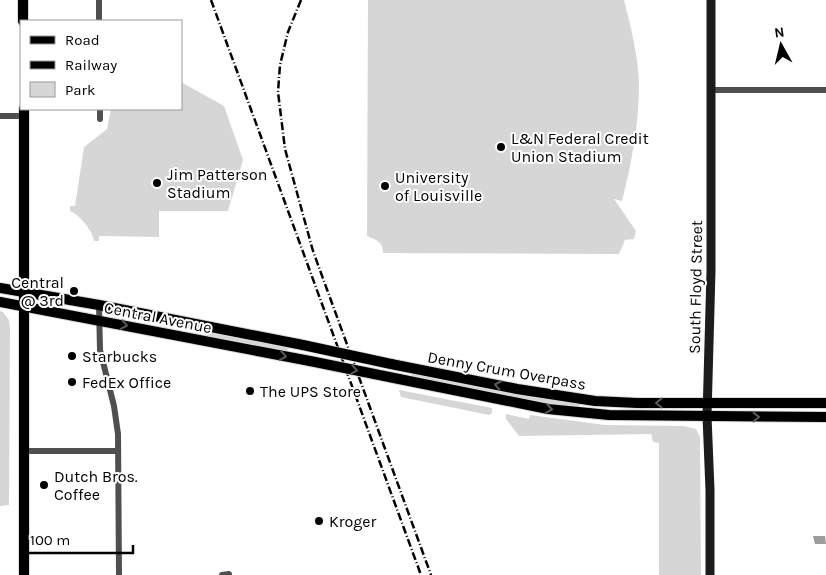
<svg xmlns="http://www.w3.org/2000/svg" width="826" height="575" font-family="Karla,sans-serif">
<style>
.green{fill:#d6d6d6}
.water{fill:#9d9d9d}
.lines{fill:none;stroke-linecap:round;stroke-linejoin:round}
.primary-casing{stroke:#dbdbdb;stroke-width:12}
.street{stroke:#4f4f4f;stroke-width:6}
.secondary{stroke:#1c1c1c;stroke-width:9}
.primary{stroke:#000;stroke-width:10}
.rail{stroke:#000;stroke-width:2.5;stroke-dasharray:8 2.5 1 2.5;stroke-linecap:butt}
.primary-bridge-casing{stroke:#dbdbdb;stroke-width:12;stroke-linecap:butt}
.primary-bridge{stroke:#000;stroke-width:10}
.oneway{stroke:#595959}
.poi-dot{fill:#000;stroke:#fff;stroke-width:2}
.labels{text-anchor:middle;stroke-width:4;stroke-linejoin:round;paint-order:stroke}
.poi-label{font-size:16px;fill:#000;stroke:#fff;text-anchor:start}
.street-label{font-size:16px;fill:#000;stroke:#fff}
</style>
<rect width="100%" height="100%" fill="#fff"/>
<!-- green -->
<g class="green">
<path d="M368 0H624C631 27 638 56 639 83 639 124 632 162 622 201L614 199 636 231 634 239 625 240 619 254 383 253C383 242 377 240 367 236Z"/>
<path d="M181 82 224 106 243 160 228 211H159V237L99 236V241H94C93 231 79 214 70 211V206H75L84 147 107 129 111 109H181Z"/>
<path d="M0 311 3 312 9 320 10 329 9 505 0 506Z"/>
<path d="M205 331 288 347 287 352 204 336Z"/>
<path d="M412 373 533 397 580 404V408L555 406 411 378Z"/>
<path d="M399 390 492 408V413L489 415 401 397Z"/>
<path d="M506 414 529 419 530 415 605 425 683 426 696 429 700 437 701 575H659V443L653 442 651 434 519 436 506 419Z"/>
</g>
<!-- water -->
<path class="water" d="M813 536H825L826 544H815Z"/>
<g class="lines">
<!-- primary casing -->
<g class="primary-casing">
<g id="primary">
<path d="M23 0V21"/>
<path d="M0 288 99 305 303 345"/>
<path d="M0 302 310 361"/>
<path d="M391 364 517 389 595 401 637 403H826"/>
<path d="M399 379 548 409 609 415 826 417"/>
<path d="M24 575V109"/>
</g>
</g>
<!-- street -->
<g class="street">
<path d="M99 0V21"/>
<path d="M711 90H826"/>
<path d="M100 109V119"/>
<path d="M0 116H24"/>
<path d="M99 305 100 350 114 406 118 434 119 575"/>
<path d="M24 451H118"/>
<path d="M222 575 229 574"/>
</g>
<!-- secondary -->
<path class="secondary" d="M710 575V490L707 416 711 271V0"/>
<!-- primary -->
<use href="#primary" class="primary"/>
<!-- rail -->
<g class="rail">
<path d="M211 0 421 575"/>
<path d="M301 0 288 32 280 65 278 92 285 149 313 251 431 575"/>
</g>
<!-- primary-bridge casing -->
<g class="primary-bridge-casing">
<g id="primary-bridge">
<path d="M303 345 391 364"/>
<path d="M310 361 399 379"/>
</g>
</g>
<!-- primary-bridge -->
<use href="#primary-bridge" class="primary-bridge"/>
</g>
<!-- one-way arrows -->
<defs><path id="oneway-chevron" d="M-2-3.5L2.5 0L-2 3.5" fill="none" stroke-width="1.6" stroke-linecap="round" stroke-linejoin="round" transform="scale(1.25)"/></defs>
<g class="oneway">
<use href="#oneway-chevron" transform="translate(124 325) rotate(11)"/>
<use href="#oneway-chevron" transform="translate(283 356) rotate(11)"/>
<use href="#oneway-chevron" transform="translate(354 370) rotate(11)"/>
<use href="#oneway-chevron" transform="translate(498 385) rotate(-168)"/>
<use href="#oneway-chevron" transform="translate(659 403) rotate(180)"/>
<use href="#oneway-chevron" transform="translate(549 409) rotate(8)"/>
<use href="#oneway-chevron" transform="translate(756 417)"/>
</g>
<!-- markers -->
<g class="poi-dot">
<circle cx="501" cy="147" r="5"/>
<circle cx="157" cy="183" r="5"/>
<circle cx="385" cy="186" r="5"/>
<circle cx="74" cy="291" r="5"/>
<circle cx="72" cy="356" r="5"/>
<circle cx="72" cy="382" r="5"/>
<circle cx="250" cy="391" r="5"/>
<circle cx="44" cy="485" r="5"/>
<circle cx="319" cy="521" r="5"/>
</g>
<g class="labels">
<!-- poi labels -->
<g class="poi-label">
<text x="511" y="144">L&amp;N Federal Credit<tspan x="511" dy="18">Union Stadium</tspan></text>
<text x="167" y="180">Jim Patterson<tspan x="167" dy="18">Stadium</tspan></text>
<text x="395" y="183">University<tspan x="395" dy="18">of Louisville</tspan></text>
<text x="64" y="288" text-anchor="end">Central<tspan x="64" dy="18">@ 3rd</tspan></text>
<text x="82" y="362">Starbucks</text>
<text x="82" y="388">FedEx Office</text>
<text x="260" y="397">The UPS Store</text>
<text x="54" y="482">Dutch Bros.<tspan x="54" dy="18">Coffee</tspan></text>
<text x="329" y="527">Kroger</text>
</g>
<!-- street labels -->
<g class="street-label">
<text transform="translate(695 287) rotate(-89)" y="6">South Floyd Street</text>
<text transform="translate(158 317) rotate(11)" y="6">Central Avenue</text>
<text transform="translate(507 370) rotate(10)" y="6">Denny Crum Overpass</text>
</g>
</g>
<!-- legend -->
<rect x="20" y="20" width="162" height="90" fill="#ffffff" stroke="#999999"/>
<rect x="30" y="36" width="25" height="8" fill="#000000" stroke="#999999"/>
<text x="65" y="45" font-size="15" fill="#000000">Road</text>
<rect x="30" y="61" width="25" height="8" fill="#000000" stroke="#999999"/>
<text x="65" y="70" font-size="15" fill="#000000">Railway</text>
<rect x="30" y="82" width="25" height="15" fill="#d6d6d6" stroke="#999999"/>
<text x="65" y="95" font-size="15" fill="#000000">Park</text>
<!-- north arrow -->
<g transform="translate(781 45) rotate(352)" stroke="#ffffff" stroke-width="4" paint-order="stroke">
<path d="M0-4L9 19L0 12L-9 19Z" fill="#000000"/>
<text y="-8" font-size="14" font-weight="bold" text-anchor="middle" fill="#000000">N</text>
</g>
<!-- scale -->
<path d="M22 545v8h111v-8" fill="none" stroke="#000000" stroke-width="2.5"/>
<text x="30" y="545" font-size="15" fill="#000000" stroke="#ffffff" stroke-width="4" paint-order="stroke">100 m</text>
</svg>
